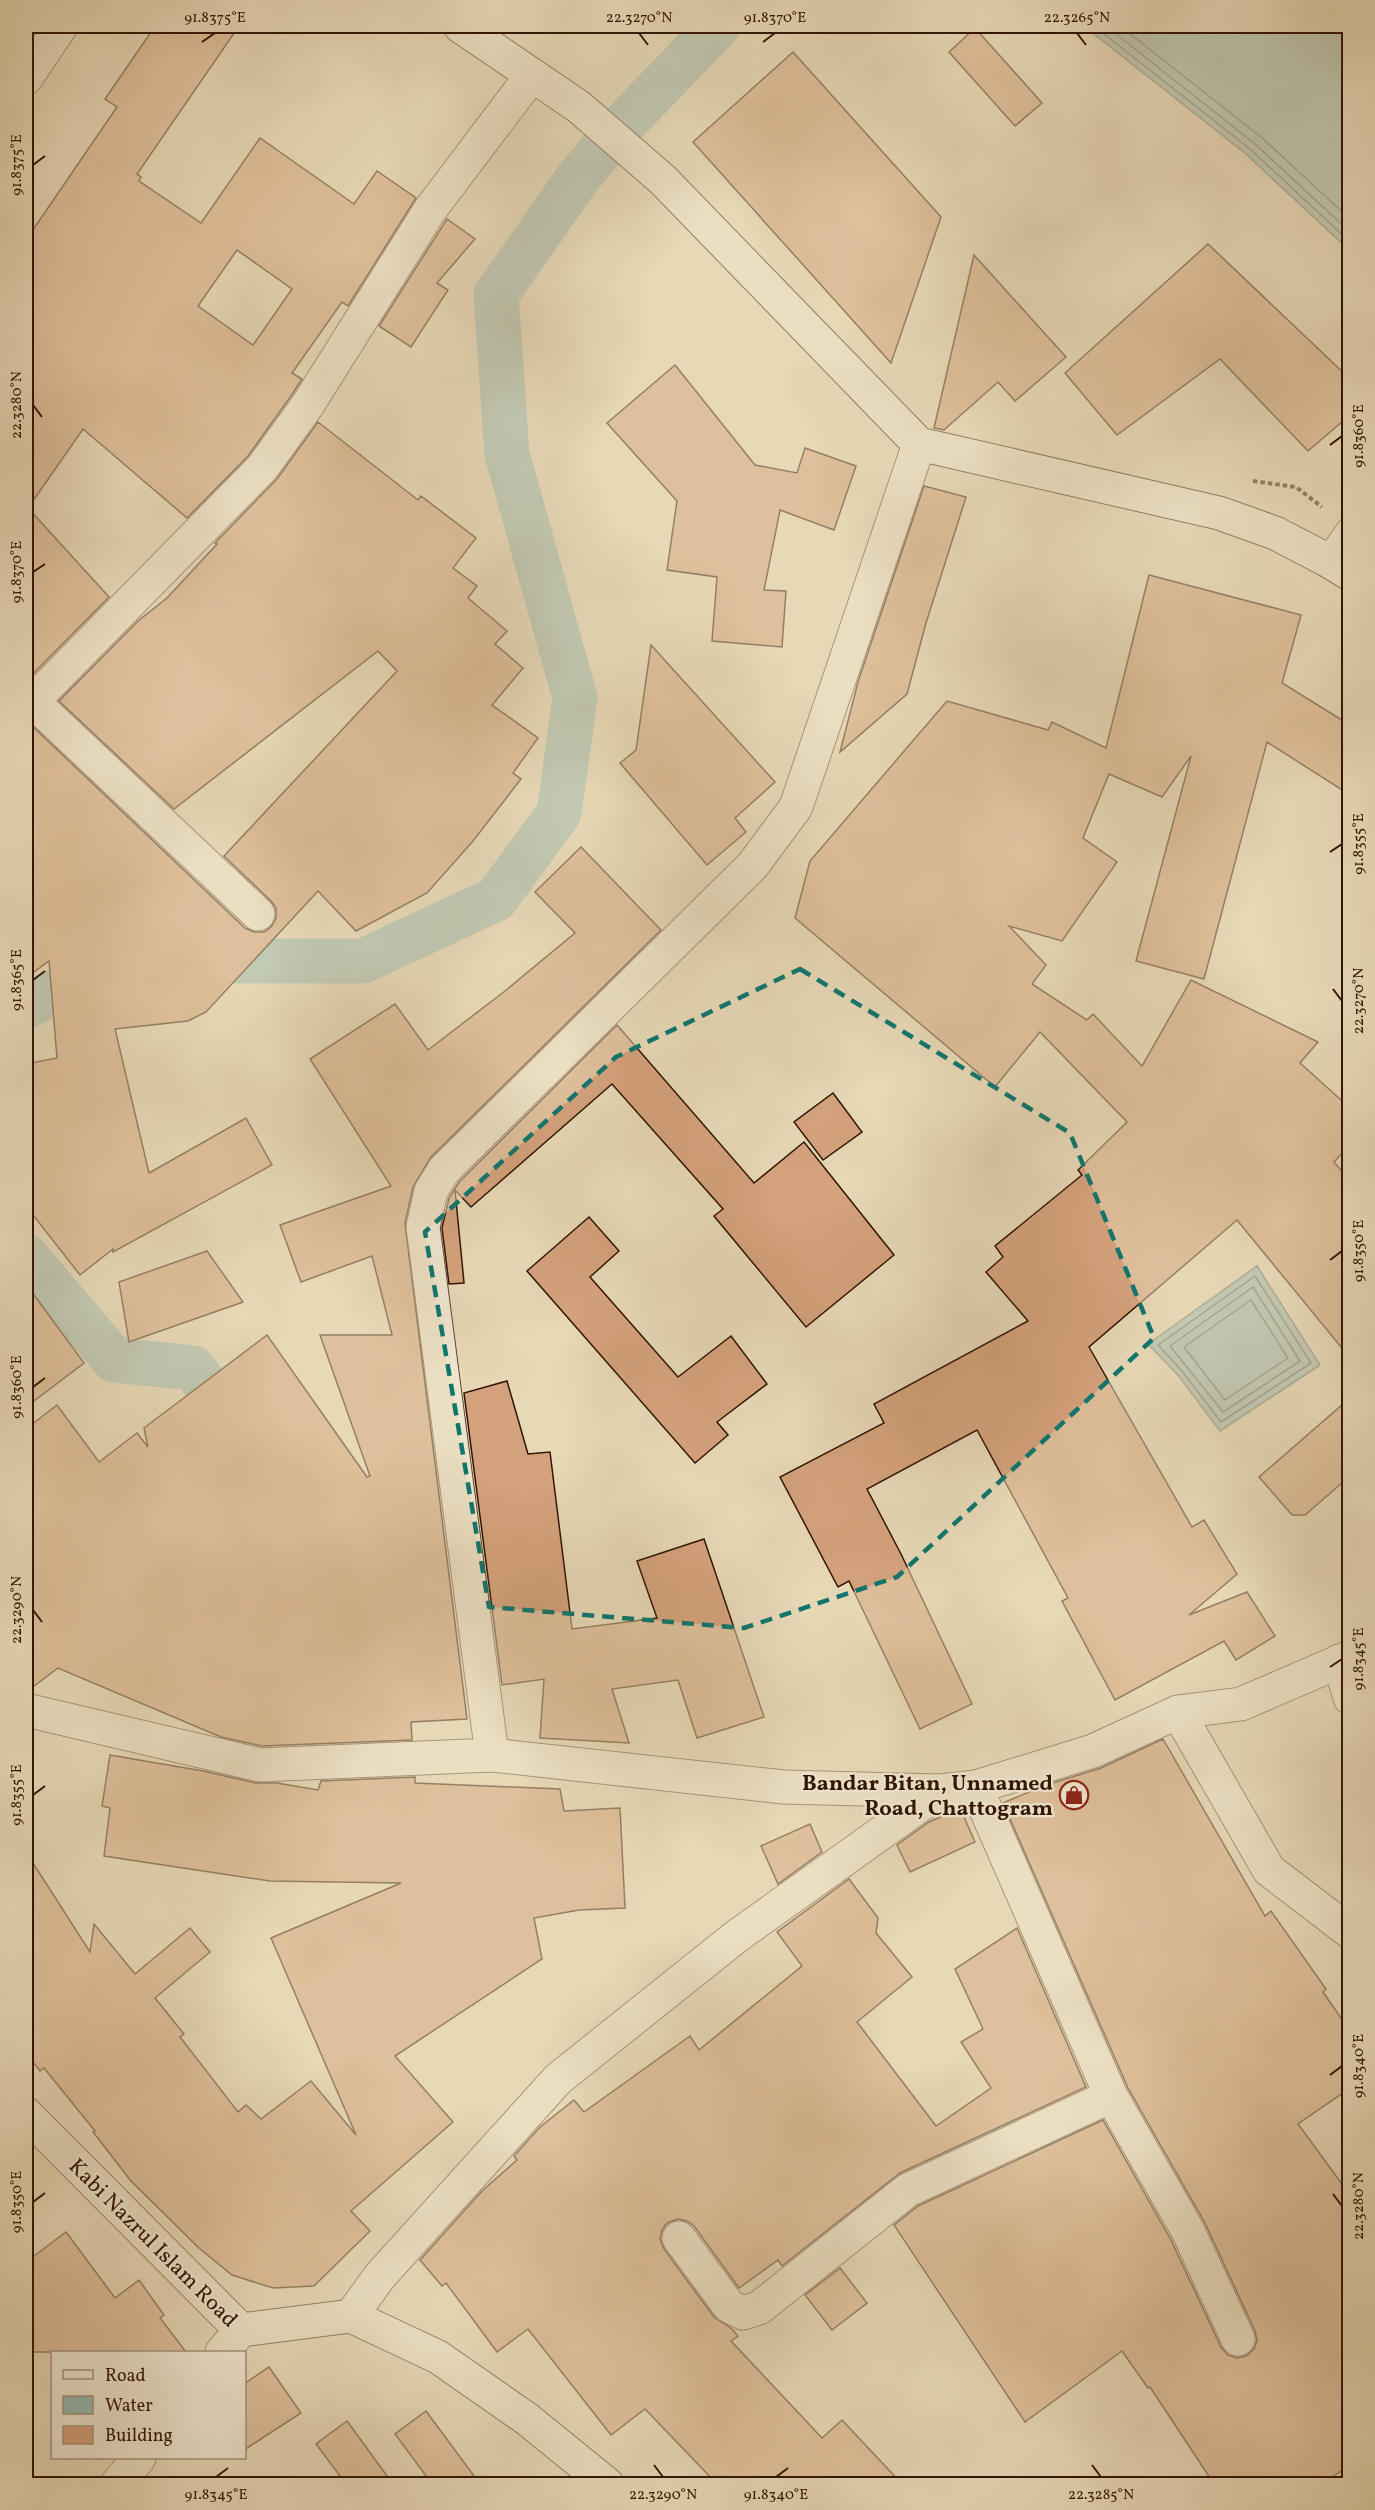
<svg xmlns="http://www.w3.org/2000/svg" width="1375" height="2510" font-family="Vollkorn,serif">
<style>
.water{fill:#97b9b1;stroke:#6e776c;stroke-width:1.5}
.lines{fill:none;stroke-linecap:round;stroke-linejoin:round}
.shore{stroke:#64665a;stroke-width:1.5}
.canal{stroke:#97b9b1;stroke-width:45}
.building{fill:#d4a27c;stroke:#311404;stroke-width:1.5;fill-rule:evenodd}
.service-casing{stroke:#5e4530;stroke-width:26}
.minor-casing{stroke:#5e4530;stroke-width:35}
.tertiary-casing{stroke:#5e4530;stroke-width:35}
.secondary-casing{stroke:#311404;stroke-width:35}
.path{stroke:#311404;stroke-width:4;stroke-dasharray:4.5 3;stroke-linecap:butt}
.service{stroke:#efe6d0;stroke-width:24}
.minor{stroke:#efe6d0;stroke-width:33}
.tertiary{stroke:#efe6d0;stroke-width:33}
.secondary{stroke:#efe6d0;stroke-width:33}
.marked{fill:none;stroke:#0f766e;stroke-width:4.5;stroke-dasharray:12 8;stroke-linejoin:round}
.ticks{fill:none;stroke:#311404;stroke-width:2}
.labels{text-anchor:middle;stroke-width:4.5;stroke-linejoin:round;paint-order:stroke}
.poi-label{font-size:22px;font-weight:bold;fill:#311404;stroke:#efe6d0;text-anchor:end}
.street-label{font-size:22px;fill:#311404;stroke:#efe6d0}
.neatline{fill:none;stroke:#311404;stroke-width:2}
.ticks-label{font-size:15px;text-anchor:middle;fill:#311404}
</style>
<rect width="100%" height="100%" fill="#e7d8b6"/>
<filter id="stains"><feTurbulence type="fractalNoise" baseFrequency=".00333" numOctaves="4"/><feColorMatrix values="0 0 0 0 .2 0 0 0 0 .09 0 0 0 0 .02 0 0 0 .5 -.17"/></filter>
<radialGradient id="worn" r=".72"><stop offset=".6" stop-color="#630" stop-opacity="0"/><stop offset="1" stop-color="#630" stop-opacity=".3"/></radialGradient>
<!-- water -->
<g class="water">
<path d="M1084 26H1349V250L1246 154Z"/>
<path d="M1257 1266 1320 1365 1220 1431 1178 1375 1148 1344Z"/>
</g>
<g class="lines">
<!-- shore -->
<g class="shore">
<path d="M1094 26 1250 149 1350 242"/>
<path d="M1106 26 1255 144 1350 232"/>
<path d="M1120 26 1261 137 1350 219"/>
<path d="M1255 1276 1311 1363 1221 1422 1182 1371 1158 1345Z"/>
<path d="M1253 1287 1300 1361 1223 1412 1170 1346Z"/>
<path d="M1251 1300 1288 1358 1225 1400 1184 1347Z"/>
</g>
<!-- canal -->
<g class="canal">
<path d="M193 965 219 961H363L496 899 559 813 575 698 507 454 496 295 575 182 615 133 718 26"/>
<path d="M26 1007 61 988 110 979"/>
<path d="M26 1256 114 1360 193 1368 241 1431"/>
</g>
</g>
<!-- building -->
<g class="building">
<path d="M155 26H239L137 174 141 177 139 181 201 223 260 138 354 204 377 171 416 198 348 306 342 302 292 373 302 379 291 396 248 456 187 518 83 429 28 508 109 597 30 677H26V240L117 107 105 99ZM237 250 292 289 253 345 198 306Z"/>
<path d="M975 28 1042 103 1015 126 949 52Z"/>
<path d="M793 52 941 217 891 363 693 142Z"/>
<path d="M447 219 475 239 437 283 448 290 411 347 379 326Z"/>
<path d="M1208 244 1350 379V415L1308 451 1220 359 1117 435 1065 373Z"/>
<path d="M974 255 1066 357 1015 401 998 382 944 430 934 428Z"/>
<path d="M675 365 755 465 797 473 805 448 856 466 834 530 780 510 764 590 786 591 782 647 712 641 717 577 667 570 677 501 607 423Z"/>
<path d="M318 422 418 500 421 496 476 538 453 568 477 586 468 598 507 631 495 644 523 668 492 705 538 738 513 773 521 779 473 841 427 893 356 931 318 891 206 1012 188 1021 115 1029 149 1173 246 1118 272 1165 113 1252V1249L80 1275 26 1206V1064L57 1058 49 961 26 978V724H30L245 928 254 932H264L271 927 276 918V908L271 901 224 856 397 671 378 651 174 809 59 701 138 621 167 598 217 544 215 543 277 479Z"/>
<path d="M924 486 966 497 926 623 907 694 840 752 858 682Z"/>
<path d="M1149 575 1301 615 1282 683 1350 725V795L1267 742 1204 979 1136 961 1191 756 1162 797 1109 774 1083 838 1117 862 1062 941 1009 926 1046 965 1032 984 1087 1020 1093 1014 1142 1066 1191 980 1318 1042 1300 1063 1350 1108V1145L1334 1162 1350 1181V1358L1237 1220 1089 1347 1192 1527 1204 1520 1237 1574 1189 1615 1247 1592 1275 1636 1236 1660 1224 1641 1115 1700 1062 1601 1068 1598 977 1430 867 1489 901 1554 972 1704 920 1729 849 1581 838 1587 780 1477 884 1423 874 1404 1028 1321 986 1272 1003 1257 995 1246 1082 1175 1078 1170 1127 1122 1040 1032 995 1087 795 918 810 861 947 701 1048 730 1052 722 1106 748Z"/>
<path d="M651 645 775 782 735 818 746 832 707 865 620 763 636 750Z"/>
<path d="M581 847 661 930 431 1157 413 1187 405 1223 467 1719 411 1722 412 1740 262 1746 221 1737 58 1668 26 1692V1429L57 1405 99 1462 137 1433 148 1447 144 1428 267 1335 367 1477 370 1476 320 1335H392L372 1256 301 1282 280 1225 391 1186 310 1059 395 1004 428 1050 505 991 575 933 535 892Z"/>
<path d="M617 1025 754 1183 804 1142 894 1255 806 1327 714 1216 723 1209 612 1084 471 1207 455 1190 464 1283 449 1284 442 1228 449 1198 459 1182Z"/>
<path d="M833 1093 862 1132 823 1160 794 1122Z"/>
<path d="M589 1217 619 1251 590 1277 678 1377 731 1336 767 1384 717 1422 728 1435 695 1463 527 1271Z"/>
<path d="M207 1251 243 1302 129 1342 119 1282Z"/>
<path d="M26 1284 84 1363 26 1407Z"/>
<path d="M507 1381 528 1454 550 1452 572 1629 657 1618 637 1561 704 1539 764 1717 697 1738 678 1680 612 1689 629 1743 540 1738 544 1679 502 1685 464 1393Z"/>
<path d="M1350 1398V1476L1305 1515H1292L1259 1477Z"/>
<path d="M1163 1739 1265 1916 1271 1911 1326 1989 1323 1992 1350 2031V2088L1298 2124 1350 2195V2465L1322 2484H1214L1150 2387 1148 2388 1122 2351 1025 2422 894 2225 918 2206 1103 2120 1171 2240 1221 2347 1228 2355 1237 2358 1246 2356 1254 2349 1257 2340 1255 2331 1205 2223 1128 2088 1003 1803 1043 1786 1101 1768Z"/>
<path d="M110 1755 203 1771 256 1783H277L318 1790 321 1781 415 1777V1783L560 1789 564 1811 620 1808 625 1908 579 1910 534 1918 542 1959 395 2056 453 2122 351 2211 370 2231 314 2286 273 2288 232 2275 199 2248 131 2181 93 2132 95 2131 44 2068 40 2071 26 2053V1852L90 1952 94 1924 135 1974 190 1928 210 1952 155 1998 184 2034 180 2037 238 2112 246 2105 261 2119 311 2081 356 2135 271 1938 401 1883 270 1881 104 1856 110 1808 102 1806Z"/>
<path d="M960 1808 975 1842 910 1872 897 1845 929 1822Z"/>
<path d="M810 1824 822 1852 778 1884 761 1846Z"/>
<path d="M849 1879 878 1918 876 1933 912 1977 857 2022 936 2126 991 2088 961 2042 983 2029 955 1969 1017 1928 1086 2087 900 2173 782 2266 778 2260 739 2288 694 2226 687 2221 678 2219 667 2223 662 2230 660 2239 664 2249 714 2317 732 2329 738 2336 731 2341 822 2438 842 2420 902 2484H717L645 2409 611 2435 528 2329 497 2352 446 2283 442 2286 420 2260 482 2191 517 2160 514 2156 540 2127 574 2100 584 2112 690 2036 699 2050 802 1966 777 1932Z"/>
<path d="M66 2232 115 2298 139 2280 164 2315 160 2318 186 2352H26V2262Z"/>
<path d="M840 2268 867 2303 832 2330 805 2295Z"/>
<path d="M269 2367 301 2413 244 2450V2384Z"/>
<path d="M426 2411 480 2484H432L395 2434Z"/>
<path d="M347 2421 393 2484H346L316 2444Z"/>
</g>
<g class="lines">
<!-- service casing -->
<g class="service-casing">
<path id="service" d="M1327 560 1350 528"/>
</g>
<!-- minor casing -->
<g class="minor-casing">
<g id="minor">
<path d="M26 695 258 914"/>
<path d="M26 706 33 701 262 468 307 406 430 210 532 75"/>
<path d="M1339 1661 1350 1698"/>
<path d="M26 1710 260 1765 492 1755 423 1227 431 1191 444 1170 753 865 796 807 919 444"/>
<path d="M1178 1712 1269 1870 1350 1932"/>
<path d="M492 1755 784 1787 940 1791 976 1787 1093 1751 1178 1712 1241 1704 1350 1657"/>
<path d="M976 1787 1111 2096 1188 2231 1238 2339"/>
<path d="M679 2238 729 2306 743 2313 759 2308 908 2190 1111 2096"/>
<path d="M351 2316 380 2276 558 2079 737 1936 940 1791"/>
<path d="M222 2352 241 2330"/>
<path d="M117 2484 139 2458"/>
</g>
</g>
<!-- tertiary casing -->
<g class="tertiary-casing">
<path id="tertiary" d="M26 78 61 26"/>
</g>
<!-- secondary casing -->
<g class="secondary-casing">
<g id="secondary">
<path d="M460 26 579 107 663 180 919 444 1219 513 1275 533 1327 560 1350 574"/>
<path d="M26 2114 241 2330 351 2316 438 2357 527 2419 607 2484"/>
</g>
</g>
<!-- path -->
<path class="path" d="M1253 481 1296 487 1322 507"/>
<!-- service -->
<use href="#service" class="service"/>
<!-- minor -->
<use href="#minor" class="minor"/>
<!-- tertiary -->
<use href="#tertiary" class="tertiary"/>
<!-- secondary -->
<use href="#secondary" class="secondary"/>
</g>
<!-- marked area -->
<path d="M0 0H1375V2510H0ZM800 969 1070 1133 1154 1338 897 1577 744 1628 489 1607 425 1232 616 1057Z" fill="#e7d8b6" fill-opacity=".55" fill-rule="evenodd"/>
<path class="marked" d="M800 969 1070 1133 1154 1338 897 1577 744 1628 489 1607 425 1232 616 1057Z"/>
<!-- ticks -->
<path class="ticks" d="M639 33 648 45M1077 33 1086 45M202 42 215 33M763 42 775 33M33 165 45 156M33 405 42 417M1330 445 1342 436M33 572 45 564M1330 852 1342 844M33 980 45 971M1333 989 1342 1001M1330 1260 1342 1251M33 1387 45 1378M33 1610 42 1622M1330 1667 1342 1659M33 1795 45 1786M1330 2075 1342 2066M1333 2194 1342 2206M33 2202 45 2193M654 2465 663 2477M1092 2465 1101 2477M216 2477 228 2468M776 2477 788 2468"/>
<!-- icons -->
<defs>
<g id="shop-ring" transform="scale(1.5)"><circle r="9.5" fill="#efe6d0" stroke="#8f2418" stroke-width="1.5"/><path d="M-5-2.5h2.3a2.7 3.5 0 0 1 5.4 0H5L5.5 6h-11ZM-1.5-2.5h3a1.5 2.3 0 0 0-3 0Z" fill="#8f2418"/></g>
</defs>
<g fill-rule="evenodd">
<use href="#shop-ring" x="1074" y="1795"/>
</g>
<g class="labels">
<!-- poi labels -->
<g class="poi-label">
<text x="1053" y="1790">Bandar Bitan, Unnamed<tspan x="1053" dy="25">Road, Chattogram</tspan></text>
</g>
<!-- street labels -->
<g class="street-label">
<text transform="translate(154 2242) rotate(45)" y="8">Kabi Nazrul Islam Road</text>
</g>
</g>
<!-- margin -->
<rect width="1375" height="2510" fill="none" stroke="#e7d8b6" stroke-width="66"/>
<!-- legend -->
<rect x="51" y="2351" width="195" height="108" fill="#efe6d0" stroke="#a3927e" stroke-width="1.5"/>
<rect x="63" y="2370" width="30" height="9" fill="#efe6d0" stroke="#a3927e" stroke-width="1.5"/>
<text x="105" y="2381" font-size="18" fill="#311404">Road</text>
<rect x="63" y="2396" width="30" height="18" fill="#97b9b1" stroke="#a3927e" stroke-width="1.5"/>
<text x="105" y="2411" font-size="18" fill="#311404">Water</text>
<rect x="63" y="2426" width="30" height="18" fill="#d4a27c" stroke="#a3927e" stroke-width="1.5"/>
<text x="105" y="2441" font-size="18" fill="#311404">Building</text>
<rect x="33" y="33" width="1309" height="2444" class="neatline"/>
<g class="ticks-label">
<text x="215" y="22">91.8375°E</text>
<text x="639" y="22">22.3270°N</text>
<text x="775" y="22">91.8370°E</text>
<text x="1077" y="22">22.3265°N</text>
<text transform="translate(16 165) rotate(-90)" y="5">91.8375°E</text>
<text transform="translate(16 405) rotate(-90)" y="5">22.3280°N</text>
<text transform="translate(1358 436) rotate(-90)" y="5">91.8360°E</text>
<text transform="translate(16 572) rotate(-90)" y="5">91.8370°E</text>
<text transform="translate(1358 844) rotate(-90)" y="5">91.8355°E</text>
<text transform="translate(16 980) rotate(-90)" y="5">91.8365°E</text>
<text transform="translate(1358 1001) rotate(-90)" y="5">22.3270°N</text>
<text transform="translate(1358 1251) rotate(-90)" y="5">91.8350°E</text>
<text transform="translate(16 1387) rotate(-90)" y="5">91.8360°E</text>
<text transform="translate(16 1610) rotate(-90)" y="5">22.3290°N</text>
<text transform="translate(1358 1659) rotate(-90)" y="5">91.8345°E</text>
<text transform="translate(16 1795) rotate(-90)" y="5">91.8355°E</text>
<text transform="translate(1358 2066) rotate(-90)" y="5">91.8340°E</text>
<text transform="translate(16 2202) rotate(-90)" y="5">91.8350°E</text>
<text transform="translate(1358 2206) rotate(-90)" y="5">22.3280°N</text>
<text x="216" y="2499">91.8345°E</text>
<text x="663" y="2499">22.3290°N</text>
<text x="776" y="2499">91.8340°E</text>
<text x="1101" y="2499">22.3285°N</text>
</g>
<rect width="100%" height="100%" filter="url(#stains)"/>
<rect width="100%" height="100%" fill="url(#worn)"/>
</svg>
